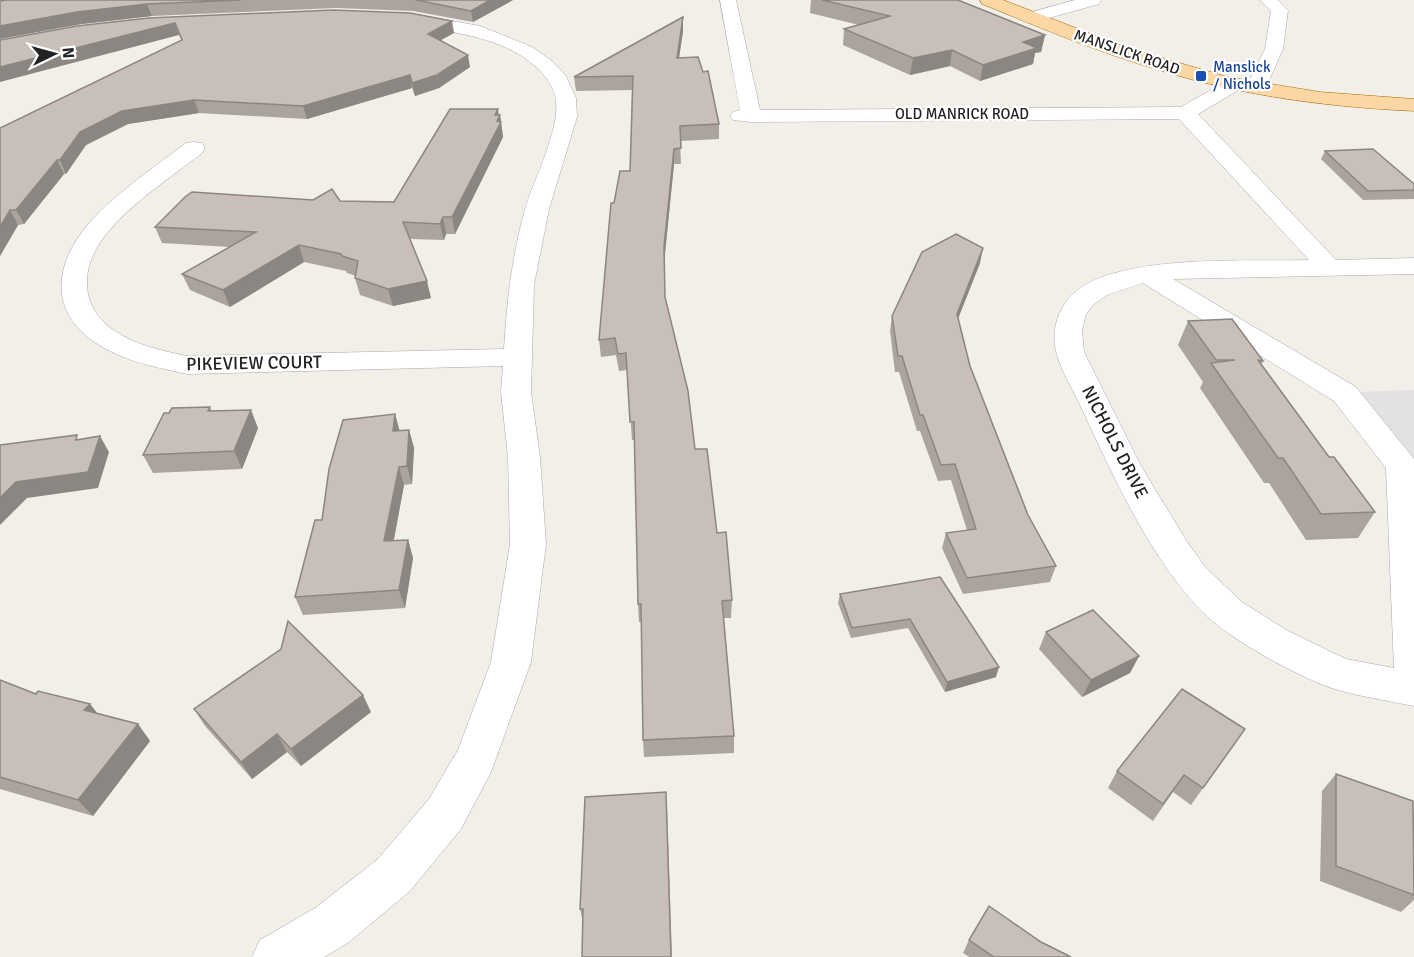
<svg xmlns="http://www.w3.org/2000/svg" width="1414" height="957" font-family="Signika,sans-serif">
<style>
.parking{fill:#e2e2e2}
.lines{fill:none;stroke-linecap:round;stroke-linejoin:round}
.minor-casing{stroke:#a9a9a9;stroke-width:1}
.major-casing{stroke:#a06b00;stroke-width:1}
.minor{fill:#fff;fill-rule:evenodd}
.major{fill:#fcd6a4;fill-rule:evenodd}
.wall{fill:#aba49e}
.shaded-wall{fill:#8b8681}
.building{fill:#c7bfb8;stroke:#8b8681;stroke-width:1.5}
.transit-dot{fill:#1a4fb4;stroke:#fff;stroke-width:2}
.labels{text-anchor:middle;stroke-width:4.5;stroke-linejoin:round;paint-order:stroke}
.far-street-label{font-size:15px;fill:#222;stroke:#fff}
.far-transit-label{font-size:15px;fill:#164399;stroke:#fff;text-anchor:start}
.street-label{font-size:18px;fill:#222;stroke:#fff}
</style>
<rect width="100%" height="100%" fill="#f2efe9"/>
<!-- parking -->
<path class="parking" d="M1414 390V462L1358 392Z"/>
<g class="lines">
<!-- minor casing -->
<g class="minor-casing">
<g id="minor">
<path d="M720 0H736L760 110 1181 107 1228 80H1242L1245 84 1242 88 1198 114 1336 260 1414 258V274L1173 279 1356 387 1414 459V706C1389 701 1363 697 1338 690 1306 681 1241 645 1215 623 1157 574 1114 478 1082 409 1074 391 1060 370 1056 351 1051 330 1058 308 1074 293 1120 253 1248 262 1309 260L1179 119 751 122 733 120 730 116 733 112 740 110ZM1143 283 1334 401 1386 468 1394 668 1346 659 1286 630 1242 602 1206 568 1187 542 1141 466 1084 352 1082 330 1086 314 1093 305 1107 295Z"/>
<path d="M1075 0H1101L1099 4 1031 23 1025 22 1022 18 1025 14Z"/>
<path d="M1260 0H1278L1288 10 1283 49 1266 87 1263 91H1249L1246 87 1265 49 1271 11Z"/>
<path d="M408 13 480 26 532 47 552 61 566 76 576 98 577 117 549 209 534 285 531 392 540 457 546 544 531 662 491 772 461 829 410 891 349 942 324 957H252L260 940 315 908 378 859 429 799 458 750 491 662 510 544 508 457 501 392 503 366 187 374 178 372C155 367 132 362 112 352 50 323 48 270 90 222 118 191 154 168 186 143L194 142 202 143 205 148 202 153C170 178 134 201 108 232 96 246 87 263 87 281 86 333 146 348 187 356L504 349C507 300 512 256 525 209 534 179 560 130 556 100 553 80 536 65 520 55 484 33 442 32 402 22L399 18 402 14Z"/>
</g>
</g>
<!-- major casing -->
<g class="major-casing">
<path id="major" d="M980 0H1003L1128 48 1228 77 1320 92 1414 99V111C1328 107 1244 96 1162 71 1100 53 1041 28 982 4Z"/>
</g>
<!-- minor -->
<use href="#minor" class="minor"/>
<!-- major -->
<use href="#major" class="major"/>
</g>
<!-- wall -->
<g class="wall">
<path d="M6 0H513L473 22 413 11 336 8 152 16 82 24Z"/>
<path d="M811 0H958L1045 35 1041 52 1035 53 1033 64 980 81 950 66 910 75 843 45 844 29 859 25 810 13Z"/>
<path d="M683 17V31L679 57 719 124V139L680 141 681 164H674L664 263 665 297 695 449 717 533 732 600 731 618H724L734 736V753L644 757 643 740 642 622H639L638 604 635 440H632L627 370 619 371 616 355 601 357 599 340 614 203 630 171 632 90 576 91 574 77Z"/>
<path d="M77 26 454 33 441 40 470 67 439 88 415 96 412 88 307 119 199 113 128 124 86 145 66 174H64L24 224 18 225 0 256V128L182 40 179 35Z"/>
<path d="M499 115H500L503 137 455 234H446L444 240 410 239 431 298 393 306 360 295 355 278 356 276 347 273 346 271 304 262 230 307 190 290 182 274 230 247 162 243 155 227 340 201 394 202Z"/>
<path d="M1325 151 1414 184V199L1363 200 1321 159Z"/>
<path d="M980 263 958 318 970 366 1028 515 1056 566 1050 582 963 594 942 548 946 533 967 530 951 480 938 481 920 431H917L899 372H895L890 331 892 316Z"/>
<path d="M1188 321 1263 361 1261 365 1329 457 1375 512 1358 538 1306 540 1269 483H1264L1200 388 1203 382 1178 345Z"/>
<path d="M210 407 212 411 258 428 242 469 153 473 143 455Z"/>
<path d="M395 414 399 431 409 430 414 448 412 484 404 485 394 540H408L413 558 405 608 303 615 295 597 322 520Z"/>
<path d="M940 577 996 677 945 692 908 628 851 638 838 603 840 594Z"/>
<path d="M1046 632 1139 656 1130 673 1082 697 1039 649Z"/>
<path d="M0 680 36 694 90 704 97 713 138 724 150 741 93 816 0 789Z"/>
<path d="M194 709 371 712 301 766 287 752 252 779 205 726Z"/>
<path d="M1245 729 1191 805 1173 792 1153 821 1108 788 1117 771Z"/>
<path d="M1336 774 1414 813V900L1401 912 1320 881 1322 791Z"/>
<path d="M667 809 672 957H582L583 922 580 909Z"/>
<path d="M969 940 1041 942 1071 957H969L963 953Z"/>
</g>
<!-- shaded-wall -->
<g class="shaded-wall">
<path d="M490 0H513L473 22 471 11Z"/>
<path d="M147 4 152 16 82 24 0 39V26L77 12Z"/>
<path d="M683 17V31L677 72V58Z"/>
<path d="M452 21 454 33 430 46 428 34Z"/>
<path d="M175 23 179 35 0 82V67Z"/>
<path d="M1045 35 1041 52 1035 53 1033 64 980 81 983 65 1023 42Z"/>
<path d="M952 50 950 66 910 75 913 58Z"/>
<path d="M468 55 470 67 439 88 415 96 412 83Z"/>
<path d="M410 75 412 88 307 119 303 106Z"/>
<path d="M194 100 199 113 128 124 86 145 66 174 60 160 80 132 122 111Z"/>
<path d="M498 109 499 117 500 115 501 122 503 137 455 234 452 217Z"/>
<path d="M674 149V164L664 263V247Z"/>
<path d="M57 160 64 174 24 224 16 210Z"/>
<path d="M10 210 18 225 0 256V227Z"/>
<path d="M443 217 446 234 444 240 440 224Z"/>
<path d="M299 245 304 262 230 307 223 290Z"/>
<path d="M983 248 980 263 954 329 957 314Z"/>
<path d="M427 281 431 298 393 306 388 289Z"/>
<path d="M251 410 258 428 242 469 234 451Z"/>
<path d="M395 414 400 432 393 431Z"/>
<path d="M409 430 414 448 412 484 407 466Z"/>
<path d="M100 436 109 452 98 488 27 498 0 525V498L16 482Z"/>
<path d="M399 467 404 485 390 559 384 541Z"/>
<path d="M408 540 413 558 405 608 399 590Z"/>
<path d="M1139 656 1130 673 1082 697 1091 680Z"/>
<path d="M999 667 996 677 945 692 947 682Z"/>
<path d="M363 695 371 712 301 766 291 749Z"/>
<path d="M90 704 103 721 84 710Z"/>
<path d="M138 724 150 741 93 816 78 800Z"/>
<path d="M277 734 287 752 252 779 241 762Z"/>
</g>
<!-- building -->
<g class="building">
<path d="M6 0H241L147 4 77 12 0 26V1Z"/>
<path d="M416 0H490L471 11Z"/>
<path d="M822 0H958L1045 35 1023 42 1037 48 983 65 952 50 913 58 844 29 890 16Z"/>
<path d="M333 10 410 13 452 21 428 34 468 55 437 75 412 83 410 75 303 106 194 100 122 111 80 132 60 160H57L16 210H10L0 227V128L182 40 175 23 0 67V40L77 26 148 18Z"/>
<path d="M683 17 677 58 698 57 703 72 708 71 719 124 680 126 681 148 674 149 664 247 665 297 688 391 695 449H707L717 533 726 532 732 600 722 601 734 736 643 740 641 604H638L634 422H630L626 353 618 354 615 338 599 340 611 203H614L620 171H630L633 76 574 77Z"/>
<path d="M450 109H498L495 115H500L497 121 501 122 452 217H443L440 224 403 222 427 281 388 289 355 278 358 261 342 256 341 254 299 245 223 290 182 274 256 232 155 227 185 197 192 192 313 200 332 189 340 201 394 202Z"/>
<path d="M1373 149 1414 184V190L1368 191 1325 151Z"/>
<path d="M956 234 983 248 957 314 970 366 1028 515 1056 566 967 578 946 533 976 529 955 464 941 465 923 415H920L902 356H898L892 316 922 252Z"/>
<path d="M1232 319 1263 361 1258 360 1329 457H1334L1375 512 1321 514 1283 458H1278L1211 363 1235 360H1216L1188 321Z"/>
<path d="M210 407 208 411 251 410 234 451 143 455 164 413H169L172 408Z"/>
<path d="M395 414 393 431 409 430 407 466 399 467 384 541 408 540 399 590 295 597 315 520H322L329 469 343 420Z"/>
<path d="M77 435 76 440 100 436 88 472 16 482 0 498V445Z"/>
<path d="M940 577 999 667 947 682 910 619 852 628 840 594Z"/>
<path d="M1093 610 1139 656 1091 680 1046 632Z"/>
<path d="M288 621 363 695 291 749 277 734 241 762 194 709 281 649Z"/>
<path d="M0 680 36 694 38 691 90 704 84 710 138 724 78 800 0 777Z"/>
<path d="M1182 689 1245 729 1203 788 1184 775 1163 804 1117 771Z"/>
<path d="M1336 774 1413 801 1414 895 1336 866Z"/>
<path d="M666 792 671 957H582L583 909H580L585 797Z"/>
<path d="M989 906 1041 942 1071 957H994L969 940Z"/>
</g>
<!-- markers -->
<rect class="transit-dot" x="1195" y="70" width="12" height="12" rx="3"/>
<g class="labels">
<!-- far-street labels -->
<g class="far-street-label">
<text transform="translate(1127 52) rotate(19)" y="5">MANSLICK ROAD</text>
<text x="962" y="119">OLD MANRICK ROAD</text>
</g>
<!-- far-transit labels -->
<g class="far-transit-label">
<text x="1213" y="72">Manslick<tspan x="1213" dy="17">/ Nichols</tspan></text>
</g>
<!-- street labels -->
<g class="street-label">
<text transform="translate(254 363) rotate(-1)" y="6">PIKEVIEW COURT</text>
<text transform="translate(1115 442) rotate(63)" y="6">NICHOLS DRIVE</text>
</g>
</g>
<!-- north arrow -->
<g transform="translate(54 54) rotate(85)" stroke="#ffffff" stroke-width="4.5" paint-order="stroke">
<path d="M0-4.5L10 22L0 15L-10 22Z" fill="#222222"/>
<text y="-9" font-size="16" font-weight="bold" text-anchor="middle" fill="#222222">N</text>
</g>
</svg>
